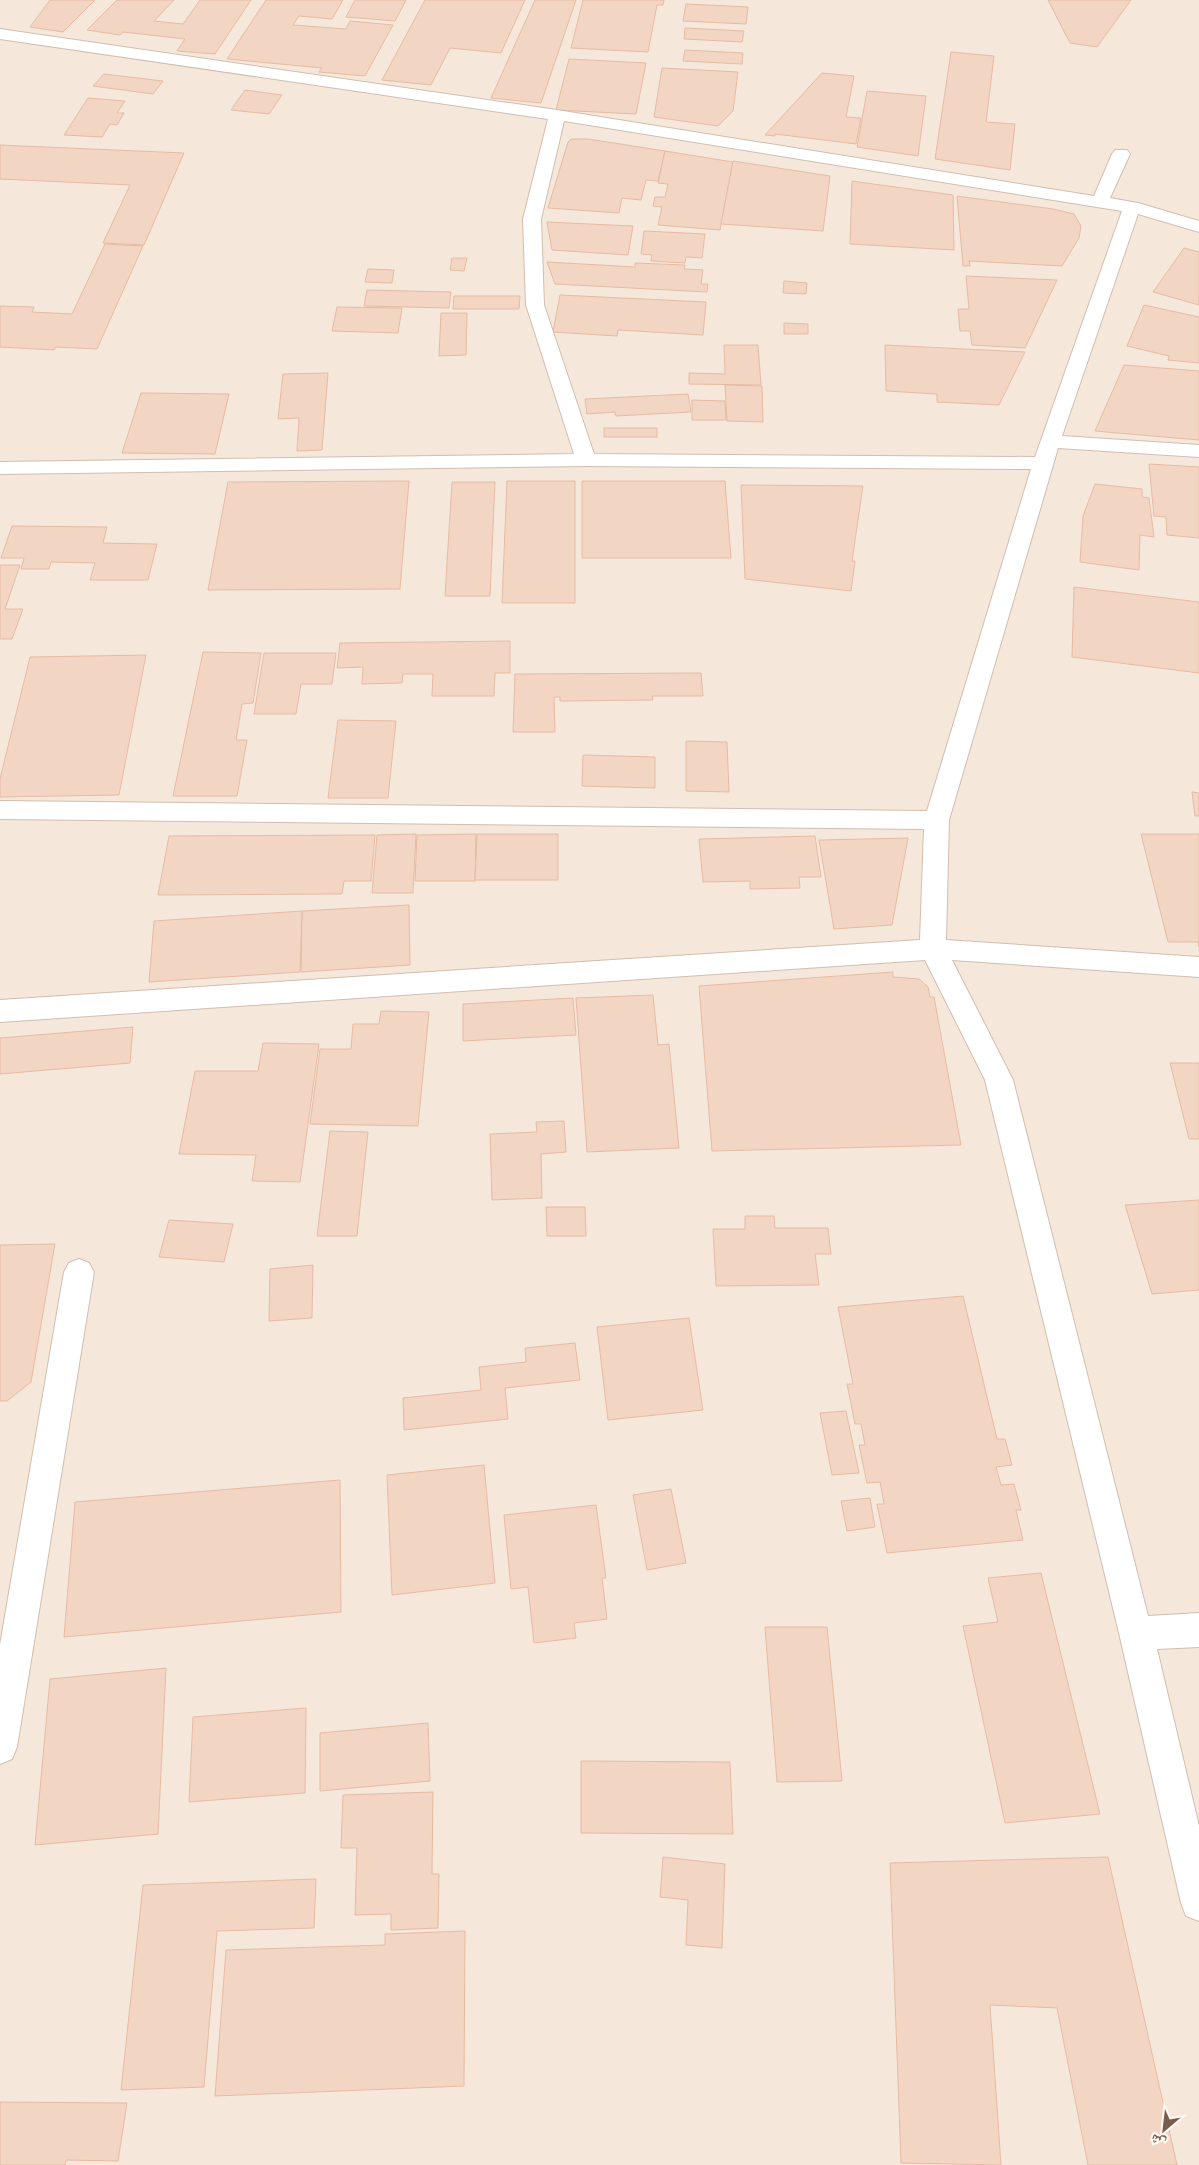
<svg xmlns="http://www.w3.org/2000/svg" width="1199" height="2165" font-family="Lato,'Noto Naskh Arabic',sans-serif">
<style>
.residential{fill:#f5e8da}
.building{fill:#f3d5c3;stroke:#e6bba3}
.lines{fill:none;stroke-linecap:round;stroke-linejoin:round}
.minor-casing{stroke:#d1beb0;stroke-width:2}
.minor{fill:#fff;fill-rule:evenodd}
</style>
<rect width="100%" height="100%" fill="#fdf6ec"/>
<!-- residential -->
<rect class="residential" x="0" y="0" width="1199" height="2165"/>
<!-- building -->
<g class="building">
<path d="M50 0H95L63 32 30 27Z"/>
<path d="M117 0H174L154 21 183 24 200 0H251L215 54 177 51 185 39 123 32 120 35 87 30Z"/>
<path d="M266 0H343L332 19 299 16 293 25 346 29 350 21 393 25 365 76 319 72 322 68 227 59Z"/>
<path d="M355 0H406L395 21 346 17Z"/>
<path d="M425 0H525L501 53 450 48 431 85 382 80Z"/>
<path d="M535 0H576L541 103 491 98Z"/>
<path d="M583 0H664L663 5H657L648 52 571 48Z"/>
<path d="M1048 0H1131L1097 47 1070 43Z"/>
<path d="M686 4 748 7 746 24 683 21Z"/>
<path d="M685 28 744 31 742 42 684 39Z"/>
<path d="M685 50 743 53 742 64 683 61Z"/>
<path d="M951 52 994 56 986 122 1015 124 1010 170 935 159Z"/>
<path d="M569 59 646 63 636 114 556 110Z"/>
<path d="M662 68 738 72 733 111 718 126 654 117Z"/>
<path d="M822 73 854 76 846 117 861 118 856 144 775 134V136L765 135Z"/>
<path d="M104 74 163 81 153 94 93 86Z"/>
<path d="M245 90 282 95 269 114 231 110Z"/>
<path d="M867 91 926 96 918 156 857 147Z"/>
<path d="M88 98 125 101 117 113H124L117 125 110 124 102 137 64 135Z"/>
<path d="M571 139H588L665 151 658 181 646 180 641 200 622 198 619 213 548 208 568 142Z"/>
<path d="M0 145 184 153 144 245 103 243 130 185 0 179Z"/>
<path d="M665 151 733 162 720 230 658 225 662 207 653 206 655 197H665L668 184 658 183Z"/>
<path d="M733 161 830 176 823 231 721 224Z"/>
<path d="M852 181 953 195 954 250 850 244Z"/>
<path d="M957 196 1053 209 1074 214 1081 226 1079 238 1062 266 969 261 970 266H963Z"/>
<path d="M547 222 633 226 628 255 552 250Z"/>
<path d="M644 231 705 234 702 258 686 257 685 263 651 261 652 255 641 254Z"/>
<path d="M105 244 143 246 97 349 56 347 54 350 0 347V306L34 307 32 312 72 314Z"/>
<path d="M1184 248 1199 252V305L1153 292Z"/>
<path d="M452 258H467L464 271 450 270Z"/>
<path d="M547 262 635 267V263L685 265 684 269 703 270 701 284H708L707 292 555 284Z"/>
<path d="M368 269 394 270 392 283 365 282Z"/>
<path d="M966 276 1057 280 1025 348 972 345 970 331H960L958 309H969Z"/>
<path d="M784 281 807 283 806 294 783 293Z"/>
<path d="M367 290 451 292 449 308 364 306Z"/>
<path d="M560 295 706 302 703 335 618 330 617 336 553 332Z"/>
<path d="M454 296H520L519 309H453Z"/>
<path d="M1144 305 1199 317V363L1168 360 1169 356 1127 346Z"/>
<path d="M337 307 402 308 398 333 332 331Z"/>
<path d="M441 313H467L466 355 439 356Z"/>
<path d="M784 323 808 324V334H784Z"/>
<path d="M724 345H758L761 385 689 384V373L725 374Z"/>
<path d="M885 345 1025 352 999 405 937 402V394L886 391Z"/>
<path d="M1124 365 1199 371V440L1095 431Z"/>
<path d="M328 373 322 450 297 451 299 418 278 419 283 374Z"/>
<path d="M725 385 762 386 763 422 727 421Z"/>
<path d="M141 393 229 394 215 454 122 453Z"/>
<path d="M688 394 691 412 616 416 615 412 587 414 585 399Z"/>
<path d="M692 400 725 401 726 420H692Z"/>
<rect x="604" y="428" width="53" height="9"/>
<path d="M1149 464 1199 467V538L1167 535 1166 517 1154 516Z"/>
<path d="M409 481 400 589 208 590 228 482Z"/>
<path d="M507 481H575V603H502Z"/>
<path d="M582 481H725L731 558H582Z"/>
<path d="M452 482H495L490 596H445Z"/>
<path d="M1095 484 1142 489V497L1149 498 1154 537 1140 535 1139 570 1080 562 1083 516Z"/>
<path d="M741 485 863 486 852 561H855L851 591 745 579Z"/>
<path d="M12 526 107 527 103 543 157 544 148 580H90L95 563 51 562 49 569H21L24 558H1Z"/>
<path d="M0 565H20L5 609H23L12 639H0Z"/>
<path d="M1074 587 1199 602V673L1072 657Z"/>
<path d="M510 641V673H495L494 696H432L433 674H403L402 683 362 684 363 667 337 668 340 643Z"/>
<path d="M203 652 261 653 253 703 242 704 236 740H247L237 796H173Z"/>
<path d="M264 653H336L332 684H301L296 714H254Z"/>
<path d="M146 655 119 795 0 797V779L30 657Z"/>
<path d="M701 673 703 696H652L653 700 560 701V697H554L555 732H513L515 674Z"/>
<path d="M338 720 396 721 388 798H328Z"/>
<path d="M686 741 727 742 729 792 686 791Z"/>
<path d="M583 755 655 757V788L582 786Z"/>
<path d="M1192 792 1199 793V816H1195Z"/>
<path d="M416 834 413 893H372L377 835Z"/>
<path d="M476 834 475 881H415L417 835Z"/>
<path d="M477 834H558V880H475Z"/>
<path d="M1141 834H1199V947L1198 942H1168Z"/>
<path d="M375 835 371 881H344L342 894 158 895 169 836Z"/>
<path d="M815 836 821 877H799L800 888 750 889V881L703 882 699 839Z"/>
<path d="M908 838 892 925 834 929 819 840Z"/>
<path d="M409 905 410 965 301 972 302 911Z"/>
<path d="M302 911 300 972 149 982 154 921Z"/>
<path d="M893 972V977L919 979 928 987 930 997H934L961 1145 712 1151 699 986Z"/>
<path d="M653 995 658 1045 669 1044 679 1148 587 1152 576 998Z"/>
<path d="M573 998 576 1035 463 1041V1004Z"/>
<path d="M381 1011 429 1012 418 1126 310 1124 320 1049H351L353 1024H379Z"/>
<path d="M133 1027 130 1063 0 1074V1038Z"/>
<path d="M263 1043 319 1044 300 1182 252 1181 256 1155 179 1154 195 1071H258Z"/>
<path d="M1170 1063H1199V1139H1189Z"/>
<path d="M564 1121 566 1152 541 1154 542 1198 492 1200 490 1134 537 1132 536 1122Z"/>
<path d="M330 1131 368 1132 357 1236H317Z"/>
<path d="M1199 1200V1290L1152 1294 1125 1205Z"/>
<path d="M546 1207H585L586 1236H547Z"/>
<path d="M745 1216H774L775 1228H828L831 1254H815L819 1285 716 1286 713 1229H745Z"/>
<path d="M169 1220 233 1224 224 1262 159 1257Z"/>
<path d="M55 1244 31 1382 7 1401H0V1245Z"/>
<path d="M313 1265 312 1318 269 1321 270 1269Z"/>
<path d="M963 1296 997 1439H1005L1012 1465 996 1467 1001 1485 1014 1484 1021 1510H1016L1023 1540 887 1553 877 1504H884L880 1482 867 1483 859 1445H865L861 1424H855L847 1384H853L838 1307Z"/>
<path d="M689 1318 703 1410 608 1420 597 1327Z"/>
<path d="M575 1343 580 1380 505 1388 508 1419 404 1430 403 1398 481 1390 479 1367 526 1362 525 1348Z"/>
<path d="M846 1411 859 1473 832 1475 820 1413Z"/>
<path d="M484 1465 495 1583 392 1595 387 1475Z"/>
<path d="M340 1480 341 1612 64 1637 75 1502Z"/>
<path d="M671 1489 686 1563 647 1570 633 1495Z"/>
<path d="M870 1498 875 1527 847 1531 841 1501Z"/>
<path d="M596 1505 606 1578H602L607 1619 574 1623 576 1638 534 1643 528 1587 511 1589 504 1515Z"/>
<path d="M1041 1573 1100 1814 1005 1823 963 1626 998 1622 988 1578Z"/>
<path d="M765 1627H827L842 1781 777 1782Z"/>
<path d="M166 1668 158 1834 35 1845 50 1679Z"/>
<path d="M306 1708 305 1793 189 1802 193 1717Z"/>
<path d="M428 1723 430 1781 320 1791V1733Z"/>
<path d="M581 1761 730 1762 733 1834 581 1833Z"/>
<path d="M433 1792 432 1874H439L438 1928 391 1930V1914L355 1915 357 1848H341L343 1795Z"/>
<path d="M663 1857 725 1864 722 1948 686 1945 688 1900 660 1897Z"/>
<path d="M1108 1857 1177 2165H1088L1057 2008 990 2005 1001 2165 901 2163 890 1863Z"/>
<path d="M316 1879 314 1928 217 1931 204 2087 121 2090 143 1885Z"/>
<path d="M465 1931 464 2086 215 2096 226 1950 385 1945V1934Z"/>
<path d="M0 2102 127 2103 118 2161 66 2160 65 2165H0Z"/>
</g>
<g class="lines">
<!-- minor casing -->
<g class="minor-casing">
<g id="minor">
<path d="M0 29 557 110 1094 196 1112 154 1115 150H1127L1130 154 1110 198 1138 203 1199 221V232L1138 214 1062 436 1199 445V457L1058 448 949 820 946 940 1199 957V977L952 960 1013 1080 1148 1616 1199 1613V1647L1157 1649 1199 1826V1921L1186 1916 1181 1903 1119 1633 985 1080 925 960 0 1022V1000L920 940 924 829 0 819V801L927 811 1031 469 586 466 0 474V462L574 454 526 305 523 219 548 119 0 39ZM564 121 1122 211 1035 457 594 454 544 305 541 219Z"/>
<path d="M79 1259 89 1263 94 1272 17 1747 12 1759 0 1764V1645L64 1272 69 1263Z"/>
</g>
</g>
<!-- minor -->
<use href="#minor" class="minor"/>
</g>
<!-- north arrow -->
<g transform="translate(1164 2130) rotate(208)" stroke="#fffaf3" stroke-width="4" paint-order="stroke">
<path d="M0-4L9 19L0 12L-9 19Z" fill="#7a5c4d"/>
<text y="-8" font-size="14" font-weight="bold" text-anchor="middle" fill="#7a5c4d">ش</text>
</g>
</svg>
